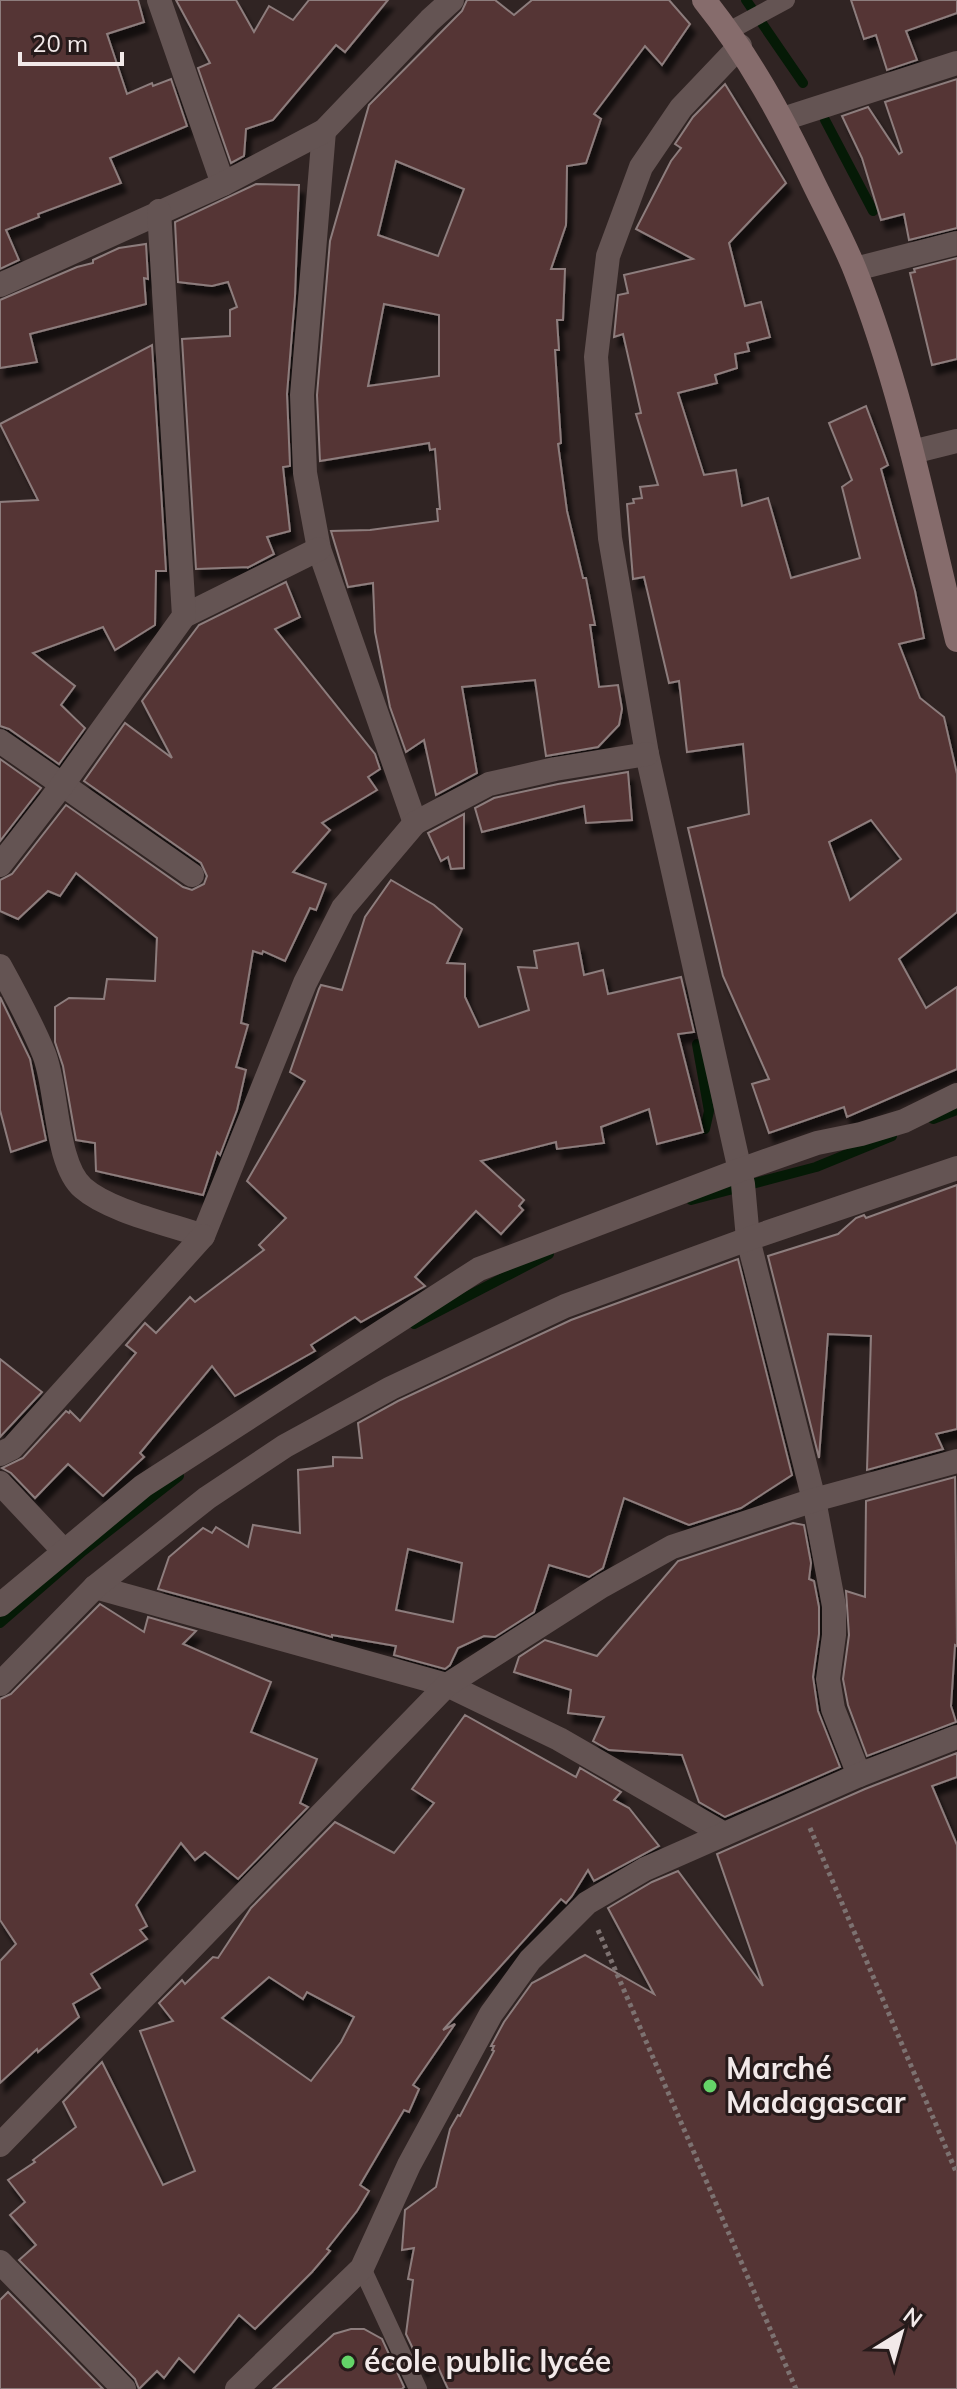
<svg xmlns="http://www.w3.org/2000/svg" width="957" height="2389" font-family="Mulish,sans-serif">
<style>
.lines{fill:none;stroke-linecap:round;stroke-linejoin:round}
.stream{stroke:#051a06;stroke-width:10}
.building{fill:#553434;stroke:#8d7d7d;stroke-width:2;fill-rule:evenodd;filter:url(#shadow)}
.path{stroke:#7d7271;stroke-width:5;stroke-dasharray:4 4;stroke-linecap:butt}
.lane{stroke:#645453;stroke-width:18}
.street{stroke:#645453;stroke-width:24}
.secondary{stroke:#866c6c;stroke-width:24}
.poi-dot{fill:#64d468;stroke:#261a1a;stroke-width:3}
.labels{text-anchor:middle;stroke-width:6;stroke-linejoin:round;paint-order:stroke}
.poi-label{font-size:30px;font-weight:bold;fill:#f2e9e9;stroke:#261a1a;text-anchor:start}
</style>
<defs>
<filter id="shadow"><feDropShadow dx="5" dy="9" stdDeviation="2" flood-color="#0009"/></filter>
</defs>
<rect width="100%" height="100%" fill="#302423"/>
<g class="lines">
<!-- stream -->
<g class="stream">
<path d="M746 0 803 83"/>
<path d="M825 120 873 211"/>
<path d="M697 1044 709 1111 705 1129"/>
<path d="M933 1119 957 1110"/>
<path d="M691 1200 816 1167 892 1136"/>
<path d="M414 1324 549 1254"/>
<path d="M0 1623 83 1551 179 1476"/>
</g>
</g>
<!-- building -->
<g class="building">
<path d="M0 0H138L144 22 107 34 127 94 152 83 153 86 171 79 187 126 110 158 121 183 38 214 39 217 6 230 19 260 0 269Z"/>
<path d="M176 0H236L254 32 269 6 293 20 309 0H388L345 52 336 45 273 120 246 129 244 156 231 163 198 68 210 63Z"/>
<path d="M467 0H495L514 15 532 0H669L690 24 662 65 645 46 594 114 601 119 586 163 567 166 566 225 551 269H565L563 320H557L559 350H555L561 443 558 444 567 511 583 578H586L595 625H590L599 687 618 685 622 709 619 725 598 747 546 756 535 680 462 687 477 773 436 795 424 740 406 752 390 707 375 632 373 583 348 587 331 531 370 530 438 521 437 509H440L435 449 430 450 429 443 320 461 317 395 330 241 369 105 462 11ZM396 161 464 189 438 256 378 235ZM384 304 439 315V376L368 386Z"/>
<path d="M851 0H957V13L906 31 917 60 887 70 876 35 864 39Z"/>
<path d="M957 79V228L909 240 904 214 881 220 862 158 842 116 868 107 899 154 902 152 885 102Z"/>
<path d="M725 84 786 183 729 243 745 306 761 302 770 337 747 343 749 351 735 354 737 368 715 375 717 383 678 393 704 475 736 470 742 506 768 498 791 578 860 558 842 487 852 480 829 423 866 406 888 465 881 469 915 591 924 638 899 644 920 698 944 717 957 774V912L899 959 926 1008 957 987V1069L847 1117 844 1107 769 1133 752 1084 769 1079 723 976 688 828 749 814 743 744 687 752 679 681 669 683 644 577 633 579 627 504 634 503 633 499 642 498 640 487 658 485 636 414 641 413 623 334 614 337 618 295 628 293 624 275 693 259 636 229 671 161 681 148 675 144 693 117ZM871 820 901 859 850 900 829 842Z"/>
<path d="M256 184 299 185 295 296 287 394 290 466 283 467 290 531 267 537 274 554 247 568 248 567 196 569 182 339 230 336V310L237 307 228 282 212 286 178 282 175 222Z"/>
<path d="M146 244 148 279 144 278 146 304 30 334 37 362 0 368V300L77 267 93 263V260L119 248Z"/>
<path d="M957 258V359L932 365 910 273 915 272 914 269Z"/>
<path d="M152 345 166 571H156L155 625 115 650 103 627 33 653 75 686 61 705 85 728 59 764 9 729 0 726V502L38 500 0 424Z"/>
<path d="M286 582 300 617 275 629 375 754 380 769 368 777 377 790 322 823 330 830 293 872 326 884 316 910 310 908 285 961 263 951 262 954 253 951 241 1023 248 1025 236 1067 246 1070 237 1110 220 1155 217 1152 203 1195 96 1171 95 1143 76 1140 63 1066 55 1042V1007L69 998 104 999 107 979 155 981 157 938 76 873 60 896 48 891 18 919 0 911V880L12 874 66 805 183 887 192 890 204 884 207 876 201 863 84 781 125 723 172 758 142 701 199 625Z"/>
<path d="M0 759 41 788 0 841Z"/>
<path d="M628 772 632 820 586 823 584 806 482 832 475 808 494 798 558 784Z"/>
<path d="M464 814V868L451 869 448 857 441 861 428 833Z"/>
<path d="M391 880 434 905 462 929 447 963 465 964V997L479 1027 529 1010 518 967 537 968 534 951 578 943 584 975 603 970 608 994 681 977 694 1032 678 1034 703 1132 657 1144 649 1109 601 1127 604 1143 557 1149 556 1142 481 1161 524 1200 519 1206 523 1210 501 1234 476 1211 415 1277 425 1286 361 1322 355 1317 311 1345 315 1351 235 1396 212 1366 140 1453 144 1457 103 1496 68 1464 35 1498 11 1473 2 1468 23 1458 66 1411 69 1413 70 1411 80 1421 136 1353 126 1345 145 1323 156 1333 190 1297 195 1302 264 1250 259 1245 286 1218 247 1181 305 1081 290 1072 319 989 321 985 342 990 365 917Z"/>
<path d="M0 997 30 1059 46 1140 11 1152 0 1110Z"/>
<path d="M957 1185V1429L936 1434 943 1449 867 1470 871 1336 828 1334 819 1458 768 1256 838 1234 856 1218 864 1215 866 1218Z"/>
<path d="M738 1259 792 1475 741 1508 689 1525 624 1498 603 1568 589 1577 549 1565 534 1612 495 1637 484 1636 458 1648 450 1665 445 1669 394 1655 396 1646 332 1635V1637L158 1589 169 1557 203 1528 212 1533 216 1527 248 1547 253 1525 300 1533 298 1470 333 1466V1457L362 1458 358 1423 398 1401 571 1320ZM408 1549 462 1563 453 1622 396 1610Z"/>
<path d="M0 1359 42 1392 0 1437Z"/>
<path d="M955 1477 957 1646 955 1645 951 1706 956 1722 867 1756 848 1705 843 1679 849 1635 846 1591 865 1597 866 1501Z"/>
<path d="M793 1523 804 1525 811 1563 809 1579 814 1581 819 1607V1634L813 1677 818 1711 840 1767 725 1817 699 1802 682 1755 609 1750 593 1741 604 1717 568 1713 571 1690 514 1672 519 1657 545 1640 597 1656 678 1561Z"/>
<path d="M100 1604 144 1632 148 1617 196 1631 183 1644 271 1682 251 1732 317 1759 300 1803 308 1807 238 1879 205 1852 195 1860 181 1843 136 1905 147 1926 140 1930 147 1939 91 1974 100 1988 73 2004 79 2017 38 2052 37 2049 0 2083V1961L16 1944 0 1920V1699L11 1694Z"/>
<path d="M465 1715 576 1777 580 1768 621 1792 614 1800 629 1808 659 1846 594 1881 588 1870 572 1896 566 1903 561 1899 443 2030 455 2024 413 2085 419 2089 409 2112 404 2110 360 2185 369 2191 357 2211 327 2249 330 2251 312 2272 255 2329 239 2315 194 2372 179 2358 164 2378 157 2371 139 2389 135 2379 19 2260 36 2245 10 2215 25 2202 8 2180 35 2162 33 2160 76 2127 63 2102 102 2062 163 2185 195 2171 140 2031 173 2021 159 2003 182 1980 185 1984 213 1957 218 1958 251 1908 335 1822 394 1853 434 1803 412 1789ZM269 1977 303 1999 307 1992 354 2017 341 2042 311 2081 222 2018Z"/>
<path d="M957 1753V1777L932 1786 957 1845V2389H448L433 2356 422 2368 406 2334 413 2280 408 2279 414 2248 402 2250 405 2210 436 2187 450 2129 458 2115 460 2116 494 2051 492 2050 494 2046H491L504 2022 532 1983 585 1955 654 1994 608 1908 652 1882 678 1871 763 1986 717 1854 865 1789Z"/>
<path d="M8 2292 103 2389H0V2300Z"/>
<path d="M351 2329H364L382 2339 404 2387 402 2389H273L334 2334Z"/>
</g>
<g class="lines">
<!-- path -->
<g class="path">
<path d="M810 1828 957 2174"/>
<path d="M598 1930 796 2389"/>
</g>
<!-- lane -->
<g class="lane">
<path d="M729 31 786 0"/>
<path d="M362 2268 418 2389"/>
</g>
<!-- street -->
<g class="street">
<path d="M159 0 223 184"/>
<path d="M740 46 681 108 641 167 608 256 596 357 610 538 647 754 743 1184 748 1239 814 1500 834 1606V1635L828 1679 833 1709 859 1775"/>
<path d="M783 119 957 63"/>
<path d="M324 131 302 395 305 473 319 549 415 823"/>
<path d="M855 269 957 243"/>
<path d="M0 285 223 184 324 131 430 20 452 0"/>
<path d="M912 452 957 441"/>
<path d="M184 616 319 549"/>
<path d="M0 741 192 875"/>
<path d="M0 865 63 784 184 616 159 211"/>
<path d="M0 966C16 995 32 1024 44 1054 58 1089 55 1164 83 1188 109 1211 169 1224 203 1236L305 983 343 908 415 823 489 784 555 769 647 754"/>
<path d="M0 1454 12 1448 203 1236"/>
<path d="M0 1483 64 1551"/>
<path d="M95 1587 447 1685 559 1739 724 1834"/>
<path d="M0 1605 143 1486 479 1269 740 1170 817 1143 861 1134 904 1121 957 1095"/>
<path d="M0 1684 95 1587 207 1498 285 1446 391 1388 565 1306 748 1239 957 1168"/>
<path d="M0 2145 447 1685 602 1586 672 1547 814 1500 957 1461"/>
<path d="M0 2262 124 2389"/>
<path d="M237 2389 362 2268 409 2165 491 2014 530 1960 587 1903 645 1869 859 1775 957 1737"/>
</g>
<!-- secondary -->
<path class="secondary" d="M704 0C749 56 782 117 813 182 827 211 843 240 855 270 902 389 927 517 957 640"/>
</g>
<!-- markers -->
<g class="poi-dot">
<circle cx="710" cy="2086" r="8"/>
<circle cx="348" cy="2362" r="8"/>
</g>
<g class="labels">
<!-- poi labels -->
<g class="poi-label">
<text x="726" y="2079">Marché<tspan x="726" dy="34">Madagascar</tspan></text>
<text x="364" y="2372">école public lycée</text>
</g>
</g>
<!-- north arrow -->
<g transform="translate(901 2333) rotate(37)" stroke="#261a1a" stroke-width="6" paint-order="stroke">
<path d="M0-6L14 30L0 20L-14 30Z" fill="#f2e9e9"/>
<text y="-12" font-size="22" font-weight="bold" text-anchor="middle" fill="#f2e9e9">N</text>
</g>
<!-- scale -->
<path d="M20 52v12h102v-12" fill="none" stroke="#f2e9e9" stroke-width="4"/>
<text x="32" y="52" font-size="24" fill="#f2e9e9" stroke="#261a1a" stroke-width="6" paint-order="stroke">20 m</text>
</svg>
